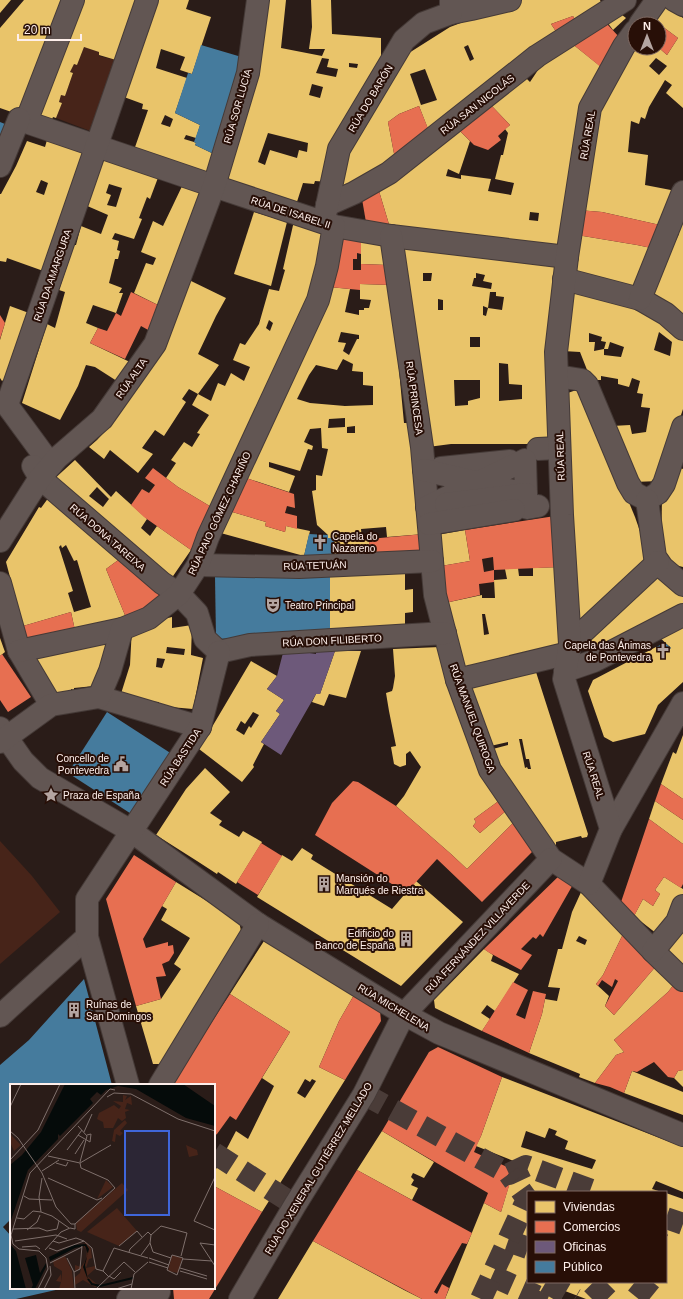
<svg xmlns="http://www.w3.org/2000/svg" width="683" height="1299" font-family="Arial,sans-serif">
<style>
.green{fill:#472419}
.homes{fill:#e9c46a;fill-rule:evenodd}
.shops{fill:#e76f51;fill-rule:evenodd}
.offices{fill:#6d597a}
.public{fill:#457b9d}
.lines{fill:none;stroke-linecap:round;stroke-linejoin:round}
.street-tunnel{stroke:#4a3c38;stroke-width:22;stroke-dasharray:22 11;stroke-linecap:butt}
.street-casing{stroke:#453a37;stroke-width:24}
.street{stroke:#625653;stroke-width:22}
.labels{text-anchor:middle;stroke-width:4;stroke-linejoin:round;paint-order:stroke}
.street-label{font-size:10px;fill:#feefeb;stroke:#280f07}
.poi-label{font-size:10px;fill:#feefeb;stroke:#280f07;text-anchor:start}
.inset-river{fill:none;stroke:#050b0a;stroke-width:2}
.inset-road{fill:none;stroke:#7f706c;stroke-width:1}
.view{fill:#3f66db;fill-opacity:0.15;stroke:#3f66db;stroke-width:2}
.inset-edge{fill:none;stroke:#feefeb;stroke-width:2}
</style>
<rect width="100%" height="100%" fill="#2a1c18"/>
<!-- green -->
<g class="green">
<path d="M84 47 99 52V56L116 60 93 132 56 118 62 103 59 102 61 95 65 96 73 73 70 72 74 64 77 65Z"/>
<path d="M0 841 32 876 60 912 0 964Z"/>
</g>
<!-- homes -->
<g class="homes">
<path d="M0 0H11L0 13Z"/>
<path d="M24 0H68L46 34 54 37 23 116 0 108V28Z"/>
<path d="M78 0H140L130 19 129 18 116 60 99 55V52L84 47 77 65 74 64 70 72 73 73 65 96 61 95 59 102 62 103 56 118 53 117 51 122 32 116Z"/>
<path d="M153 0H189L186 9 211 17 192 74 180 70 185 57 161 49 156 68 187 78 175 113 200 125 196 138 186 135 184 139 194 142 196 143 195 145 218 156 211 179 134 150 148 110 142 109 143 104 124 97ZM165 115 173 119 170 127 161 124Z"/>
<path d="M264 0H286L281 48 322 56 325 49H309L312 27 311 0H331L332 34 381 38V71L328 182 315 181 314 184 303 183 295 208 219 181ZM322 58 329 59 327 67 338 69 336 77 316 73ZM349 63 358 64 357 68 349 67ZM312 84 323 87 320 98 309 95ZM268 133 308 143 307 152 299 150 297 158 270 150 265 165 258 162Z"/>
<path d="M522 0H600L605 12 579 27 573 16 551 24 561 39 430 134 419 106 399 114 388 122 396 164 359 187 338 185 343 157 401 58 450 27ZM468 45 474 59 470 61 464 47ZM425 69 437 100 421 105 410 74Z"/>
<path d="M661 4 683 18V108L666 93 672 85 665 80 649 107 645 119 641 117 639 124 631 121 628 152 648 155 645 185 676 191 660 225 602 212 578 210 604 96 635 48H659L667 55 678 38 651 18ZM656 58 667 66 659 75 649 66Z"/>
<path d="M613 8 626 18 613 30 602 15Z"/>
<path d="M570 42 600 66 588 94 560 248 391 231 379 191 457 128 470 141 459 174 448 169 446 176 461 179V175L491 179 488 191 511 195 514 183 495 179 501 155H503L508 133 505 129 510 125 489 103 525 77 530 82 540 67ZM530 212 539 213 538 221 529 220Z"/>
<path d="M49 133 88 147 49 273 7 258 6 262 0 261V194H1L16 166 27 141 45 147ZM41 180 48 183 44 195 36 192Z"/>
<path d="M103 154 159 175 150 199 147 197 139 218 142 219 134 239 115 233 112 239 119 241 117 250 120 251 118 259H115L109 283 122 288 119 293H123L116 313 93 305 86 323 98 328 90 343 132 363 120 383 95 367 86 365 78 386 60 420 22 403 47 324 55 328 65 292 59 290 74 245H76L81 226 101 234 108 215 85 205ZM109 184 122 188 116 207 107 205 111 195 106 193Z"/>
<path d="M185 180 208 189 160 306 134 293 146 263 153 265 156 258 141 252 153 221 163 226Z"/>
<path d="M683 207V324L650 297 666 259 679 234 673 231Z"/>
<path d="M254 212 287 222 271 286 234 274Z"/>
<path d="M294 221 329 231 318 284 213 508 178 487 166 478 176 463 171 460 184 442 192 447 200 434 197 433 209 415 192 405 198 394 211 401 218 383 225 386 231 373 244 381 250 367 233 360 240 343 245 345 259 324 269 289 279 291 285 270 283 269ZM269 320 273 323 270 331 266 328Z"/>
<path d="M577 235 637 245 656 249 639 292 569 276Z"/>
<path d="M361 238 386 242 388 265 361 264Z"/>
<path d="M402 248 557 264 554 444H451L428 447ZM423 273H432L431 281H423ZM476 273 485 275 483 281 492 283 491 289 472 286 474 278H476ZM490 292H496V296L504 297 502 310 488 308ZM438 299 443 300V310H438ZM483 306 488 308 486 316 483 315ZM470 337H480V347H470ZM499 363 508 364 509 384 522 385V399L499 401ZM454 380H480V398L468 401V405L455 406Z"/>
<path d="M189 280 226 298 216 316 198 354 219 365 198 394 189 389 182 399 186 402 164 436 155 430 142 448 153 454 138 473 110 450 104 459 89 447 97 440 111 425Z"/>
<path d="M360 284 391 285 404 423H414L424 534 387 537 386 527 361 529 362 540 369 539 370 558 334 559V538H328V535L317 525 312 491 316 490V475L322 476 328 449 322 448 321 428 310 429 304 442 313 446 312 450 308 449 300 471 269 462V467L295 476 289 492 246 478 329 287 350 289 345 312 359 315V310H364V308H369L371 300 360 299ZM341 332 359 335V339H357L349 355 343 351 346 343 338 342ZM343 359 353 364 352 371 363 372V385L373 386V405L345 406 310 403 297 399 309 375 316 365 337 370ZM345 418V427L328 428 329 419ZM355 426V433H347V427Z"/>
<path d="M568 286 637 306 683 335V409L659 481 634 482 612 426 630 425 632 434 646 432 650 408 641 407 643 394 637 393 640 381 632 378 629 387 618 384V379L601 376V380H591L580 352 563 351ZM659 332 672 342 670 356 654 350ZM589 333 602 337 601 341 606 342 604 349H608L610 342 624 347 621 357 604 355V349L594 351 595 342H589Z"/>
<path d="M10 306 37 316 11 375 2 381 0 378V340Z"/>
<path d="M582 388 635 517 651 563 585 622 578 618 562 395Z"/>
<path d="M75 460 111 497 116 491 147 519 141 528 150 536 157 526 191 550 171 579 52 481ZM97 487 109 499 103 507 89 496Z"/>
<path d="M675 466 683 469V567L667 563 661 556 662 498Z"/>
<path d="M49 497 121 558 106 569 129 625 76 635 71 612 23 626 6 562 39 507 41 508ZM61 545 62 548 66 545 74 561 77 560 91 607 74 612 68 593 73 591 59 547Z"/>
<path d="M229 511 266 522 265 526 285 532 286 526 310 531 304 556 217 532Z"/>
<path d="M465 530 470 561 441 566 437 535Z"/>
<path d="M561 567 564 647 460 674 445 603 482 595V598H495L494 580 507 579 505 569 518 568 519 576H533V568ZM482 614H485L489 634 484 635Z"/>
<path d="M658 570 683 597V612L597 656 581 642Z"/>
<path d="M405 572V590L413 589V612L405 613V633L330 635V573Z"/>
<path d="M172 617V628L192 625 191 655 203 658 193 709 159 706V702L119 700 130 665 132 627ZM167 647 185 649 184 655 166 653ZM157 658 165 659 162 668 156 667Z"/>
<path d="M683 622V682L658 705 645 734 613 742 604 737 588 691 593 680 656 647 662 654 671 648 657 635Z"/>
<path d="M0 638 5 652 0 656Z"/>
<path d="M107 640 111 649 94 686 74 688V690L71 689V692L53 693 28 654Z"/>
<path d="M440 647 500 800 474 819 476 822 473 826 480 833 507 810 516 820 467 869 451 854 396 806 404 796 421 767 410 751 406 754V765L400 767 394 764 391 747 396 746 389 711 386 693 392 691 393 688 395 676 393 649Z"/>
<path d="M335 651H361L346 698 329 694 324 706 312 702 316 694H320Z"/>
<path d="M251 661 277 676 267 689 284 700 276 711 280 714 261 742 264 744 253 765 254 767 242 782 199 749ZM253 712 259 715 251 728 249 726 244 735 236 730 241 721 245 724Z"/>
<path d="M536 672 588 834 587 837 582 838 581 836 556 842V845L549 847 489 750 508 745V742L486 747 463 683ZM519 739H522L526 759H529L531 769H528L527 767 525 768Z"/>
<path d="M683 735V799L661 784 673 752 676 754Z"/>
<path d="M205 768 230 792 210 813 222 821 219 825 239 837 243 831 262 842 236 884 218 872 217 874 197 861 156 835 186 789Z"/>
<path d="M655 801 683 820V844L649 819Z"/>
<path d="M302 848 313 855 311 859 392 909 416 881 463 922 401 986 257 897 282 855 292 861Z"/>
<path d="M664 877 683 889V894L673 918 661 937 634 916 643 899 653 906 660 894 655 890Z"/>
<path d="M176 882 239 921 242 936 160 1064H153L136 1006 161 999 181 969 174 964 190 938 161 920 167 909 162 906Z"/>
<path d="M582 890 624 932 603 975 596 984 609 996 605 1006 614 1015 657 965 675 983 668 992 614 1040 624 1052 616 1055 595 1083 579 1077 580 1074 529 1053 542 1014 545 999 557 1001 560 988 548 987 558 949H562L572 912ZM579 936 587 940 585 945 576 941Z"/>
<path d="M683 927V971L660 951Z"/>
<path d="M264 941 354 995 339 1021 319 1067 345 1080 262 1212 214 1186V1173L236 1131 248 1139 274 1086 262 1078 290 1032 230 994ZM305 1079 310 1082 312 1079 316 1081 305 1098 297 1093Z"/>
<path d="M484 949 493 955 491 961 519 974 495 1011 487 1005 481 1013 490 1019 482 1031 435 1008 434 1000Z"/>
<path d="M683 1070V1087L674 1078 678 1071Z"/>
<path d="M632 1071 683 1092V1115L624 1093Z"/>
<path d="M502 1077 683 1147V1192L656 1181 652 1189 662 1192H528V1282H666V1238L668 1235 666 1233V1193L683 1199V1299H586L565 1291 561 1299H445L484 1203 501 1212 516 1162 476 1146 481 1136ZM549 1128 557 1131 555 1135 568 1141 565 1149 596 1160 592 1169 521 1147 526 1131 545 1138Z"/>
<path d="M382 1131 434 1162 424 1178 413 1173 411 1177 414 1180 411 1185 418 1188 412 1200 357 1170Z"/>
<path d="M313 1241 404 1290 422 1299H278Z"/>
</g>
<!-- shops -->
<g class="shops">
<path d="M573 16 579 27 561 39 551 24Z"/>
<path d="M651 18 678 38 667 55 659 48V24H647Z"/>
<path d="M607 24 621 39 602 68 570 42Z"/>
<path d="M489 103 510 125 498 136 501 140 488 150 474 145 457 128Z"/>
<path d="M419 106 431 136 396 164 388 122 399 114Z"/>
<path d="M379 191 391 231 367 228 362 199Z"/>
<path d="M578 210 602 212 660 225 656 249 637 245 577 235Z"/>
<path d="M338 234 361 238V254L357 253V259H353V270H361V264L388 265 391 285 360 284V290L329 287Z"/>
<path d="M131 292 160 306 150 331 141 326 125 359 90 343 98 328 107 331 116 313 121 316Z"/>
<path d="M0 315 5 323 0 339Z"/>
<path d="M153 468 178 487 213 508 191 550 144 517 131 505 142 489 149 493 155 485 145 478Z"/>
<path d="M246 478 294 494 295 508 287 506 285 513 297 516V529L286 526 285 532 265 526 266 522 229 511Z"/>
<path d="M555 516 561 567 494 570V582L479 584 480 595 445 603 441 566 470 561 465 530ZM493 557 494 570 484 572 482 559Z"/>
<path d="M424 534 426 555 370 558 369 539Z"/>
<path d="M121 558 165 598 129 625 106 569Z"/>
<path d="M71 612 76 635 28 646 23 626Z"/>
<path d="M2 654 31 697 8 712 0 700V656Z"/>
<path d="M353 781 358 782 396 806 451 854 467 869 516 820 533 851 482 902 437 859 406 893 315 835 332 803Z"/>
<path d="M661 784 683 799V820L655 801Z"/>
<path d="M500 800 507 810 480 833 473 826 476 822 474 819Z"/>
<path d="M649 819 683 844V884L681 888 664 877 655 890 660 894 653 906 643 899 631 922 618 911Z"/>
<path d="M261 843 282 856 258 895 237 882Z"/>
<path d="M134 855 176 882 143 939 146 948 168 942V946L173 945 174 953 169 961 162 964 166 976 156 977 161 999 136 1006 106 899Z"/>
<path d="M563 872 575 881 543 937 540 934 536 939 533 937 521 949 532 955 521 970 488 952 484 949Z"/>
<path d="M624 932 657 965 614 1015 605 1006 618 981 615 979 612 987 602 980 598 986 596 984 603 975Z"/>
<path d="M513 982 528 990 516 1015 525 1019 533 991 546 994 542 1014 529 1053 482 1031Z"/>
<path d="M675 983 683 991V1070L678 1071 674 1078 668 1077 654 1062 637 1072 632 1071 624 1093 610 1087 595 1083 616 1055 624 1052 614 1040 668 992Z"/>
<path d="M230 994 290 1032 236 1120 230 1116 217 1134 214 1136V1085H171Z"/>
<path d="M354 995 380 1011 381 1021 345 1080 319 1067 339 1021Z"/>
<path d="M438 1047 502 1077 481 1136 474 1152 514 1170 501 1212 484 1203 488 1193 382 1131 429 1052Z"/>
<path d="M357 1170 472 1233 467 1244 462 1243 434 1292 437 1294 442 1284 449 1288 445 1299H422L313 1241Z"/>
<path d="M214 1186 262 1212 209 1299H174L173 1288H214Z"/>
</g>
<!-- offices -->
<path class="offices" d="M284 649 316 654V651H335L320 694H316L281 755 261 742 280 714 276 711 284 700 267 689 277 676Z"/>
<!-- public -->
<g class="public">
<path d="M201 45 245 58 218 156 195 145 196 143 194 142 200 125 175 113 188 73 192 74Z"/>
<path d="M0 122 10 126 0 157Z"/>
<path d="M309 534 328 535V538H334V559L304 556Z"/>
<path d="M330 573V635L216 639 215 577Z"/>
<path d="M665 643 671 648 662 654 656 647Z"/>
<path d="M107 712 175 756 136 817 68 773Z"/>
<path d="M84 979 112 1085H11V1219L3 1227 11 1236V1288L60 1289 16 1299H0V1065L29 1040Z"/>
</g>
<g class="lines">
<!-- street-tunnel -->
<g class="street-tunnel">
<path d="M364 1094 509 1174 526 1166 597 1192"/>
<path d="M214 1153 295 1205"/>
<path d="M666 1218 683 1224"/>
<path d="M508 1241 528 1248"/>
<path d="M492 1276 537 1296 543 1282"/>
<path d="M546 1282 575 1299"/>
<path d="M635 1282 656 1299"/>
<path d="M481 1299 527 1199 509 1174"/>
<path d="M592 1299 609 1282"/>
</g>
<!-- street casing -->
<g class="street-casing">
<g id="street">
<path d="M73 0 26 122 214 186 334 226 391 236 567 257"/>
<path d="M674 0 683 5"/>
<path d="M451 13 471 9 510 0"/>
<path d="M640 24 657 0"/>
<path d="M0 166 19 119"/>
<path d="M327 205 354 193 389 173 537 56 625 0"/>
<path d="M325 215 339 149 404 40 424 23 451 13V0"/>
<path d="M391 236 422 447 435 595 457 680 490 770 551 859 589 884 653 951 683 980"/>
<path d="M564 279 640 299 666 314 683 329"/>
<path d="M640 299 683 192"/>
<path d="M557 376 582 380 587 385 628 483 634 493 647 500 658 493 664 484 683 427"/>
<path d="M538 449 559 448"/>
<path d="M51 465 7 405 147 0"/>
<path d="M33 466 40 478 162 583 179 594 197 613 205 639 219 652"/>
<path d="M441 468 510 461"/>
<path d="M424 470 526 494 525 460 427 507"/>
<path d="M647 500 655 557 662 567 683 585"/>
<path d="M446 504 526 494 527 508 538 506"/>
<path d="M429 524 514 510"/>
<path d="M0 541 40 478 57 458 102 419 155 344 214 186 248 73 258 0"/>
<path d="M198 565 299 567 432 561"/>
<path d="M0 583 19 651 51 705"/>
<path d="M570 644 658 562"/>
<path d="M19 651 122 629"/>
<path d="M219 652 250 645 445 633"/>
<path d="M565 671 594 661 683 615"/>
<path d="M457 680 569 653"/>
<path d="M99 697 200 727"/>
<path d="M0 728 23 761 40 778 131 831 258 924 404 1014 439 1033 683 1135"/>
<path d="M0 742 51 705 99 697 110 671 122 629 149 618 179 594 198 565 208 537 318 300 327 266 334 226"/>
<path d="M611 829 683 703"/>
<path d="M589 884 611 829 564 679 570 644 562 515 556 352 567 257 590 108 624 46 635 31"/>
<path d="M653 951 677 922 683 906"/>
<path d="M0 1016 87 937"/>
<path d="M128 1085 87 937V899L200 727 219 652"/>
<path d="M160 1085 258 924"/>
<path d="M128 1299 159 1292"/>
<path d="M240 1299 295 1205 364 1094 404 1014 551 859"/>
</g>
</g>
<!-- street -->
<use href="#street" class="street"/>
</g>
<!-- icons -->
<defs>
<g id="church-bare" transform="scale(1.2)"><path d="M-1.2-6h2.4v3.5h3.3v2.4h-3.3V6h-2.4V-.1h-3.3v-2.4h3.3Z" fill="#b4a5a1" stroke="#280f07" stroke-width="2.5" paint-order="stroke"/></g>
<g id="theatre-bare" transform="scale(1.2)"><path d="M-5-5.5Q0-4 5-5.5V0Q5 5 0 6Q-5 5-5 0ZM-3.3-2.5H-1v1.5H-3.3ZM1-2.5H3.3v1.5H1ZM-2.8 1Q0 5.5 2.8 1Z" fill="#b4a5a1" stroke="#280f07" stroke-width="2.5" paint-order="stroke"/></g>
<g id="civic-bare" transform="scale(1.2)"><path d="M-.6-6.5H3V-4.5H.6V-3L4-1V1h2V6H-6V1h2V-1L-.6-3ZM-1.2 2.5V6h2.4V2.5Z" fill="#b4a5a1" stroke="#280f07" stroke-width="2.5" paint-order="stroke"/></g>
<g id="sight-bare" transform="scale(1.2)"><path d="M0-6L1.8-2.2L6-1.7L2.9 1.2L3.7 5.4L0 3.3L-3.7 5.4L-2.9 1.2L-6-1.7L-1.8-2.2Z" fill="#b4a5a1" stroke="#280f07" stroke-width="2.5" paint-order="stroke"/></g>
<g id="building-bare" transform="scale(1.2)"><path d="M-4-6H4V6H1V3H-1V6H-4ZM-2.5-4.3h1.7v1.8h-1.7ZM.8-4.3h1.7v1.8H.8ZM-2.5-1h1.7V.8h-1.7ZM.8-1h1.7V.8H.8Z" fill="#b4a5a1" stroke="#280f07" stroke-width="2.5" paint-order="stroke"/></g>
</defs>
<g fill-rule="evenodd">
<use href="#church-bare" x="320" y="542"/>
<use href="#theatre-bare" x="273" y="605"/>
<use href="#church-bare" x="663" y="651"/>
<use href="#civic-bare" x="121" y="764"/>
<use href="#sight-bare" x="51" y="795"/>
<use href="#building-bare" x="324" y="884"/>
<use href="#building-bare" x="406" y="939"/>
<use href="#building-bare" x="74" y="1010"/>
</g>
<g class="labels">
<!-- street labels -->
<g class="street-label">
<text transform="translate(370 98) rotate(-59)" y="4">RÚA DO BARÓN</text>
<text transform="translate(477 104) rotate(-38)" y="4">RÚA SAN NICOLÁS</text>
<text transform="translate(237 106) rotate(-74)" y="4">RÚA SOR LUCÍA</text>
<text transform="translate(587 135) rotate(-80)" y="4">RÚA REAL</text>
<text transform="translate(291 212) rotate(18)" y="4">RÚA DE ISABEL II</text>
<text transform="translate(52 275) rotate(-71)" y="4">RÚA DA AMARGURA</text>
<text transform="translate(131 378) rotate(-55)" y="4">RÚA ALTA</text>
<text transform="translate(415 398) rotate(82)" y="4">RÚA PRINCESA</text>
<text transform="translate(560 456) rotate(-92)" y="4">RÚA REAL</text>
<text transform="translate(219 513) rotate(-65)" y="4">RÚA PAIO GÓMEZ CHARIÑO</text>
<text transform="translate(108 537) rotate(41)" y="4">RÚA DONA TAREIXA</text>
<text transform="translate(315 565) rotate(-2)" y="4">RÚA TETUÁN</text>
<text transform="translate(332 640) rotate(-3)" y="4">RÚA DON FILIBERTO</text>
<text transform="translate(473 718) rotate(70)" y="4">RÚA MANUEL QUIROGA</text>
<text transform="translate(180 757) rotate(-57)" y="4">RÚA BASTIDA</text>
<text transform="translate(594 775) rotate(72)" y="4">RÚA REAL</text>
<text transform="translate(477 937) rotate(-47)" y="4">RÚA FERNÁNDEZ VILLAVERDE</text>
<text transform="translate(394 1007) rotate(31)" y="4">RÚA MICHELENA</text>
<text transform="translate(318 1168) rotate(-59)" y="4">RÚA DO XENERAL GUTIÉRREZ MELLADO</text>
</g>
<!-- poi labels -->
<g class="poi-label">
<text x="332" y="540">Capela do<tspan x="332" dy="12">Nazareno</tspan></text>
<text x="285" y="609">Teatro Principal</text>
<text x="651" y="649" text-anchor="end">Capela das Ánimas<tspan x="651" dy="12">de Pontevedra</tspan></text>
<text x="109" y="762" text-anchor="end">Concello de<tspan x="109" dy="12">Pontevedra</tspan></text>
<text x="63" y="799">Praza de España</text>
<text x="336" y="882">Mansión do<tspan x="336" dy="12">Marqués de Riestra</tspan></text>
<text x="394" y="937" text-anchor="end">Edificio do<tspan x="394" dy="12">Banco de España</tspan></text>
<text x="86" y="1008">Ruínas de<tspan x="86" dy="12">San Domingos</tspan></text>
</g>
</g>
<!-- overview -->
<g transform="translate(10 1084)">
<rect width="205" height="205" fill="#2a1c18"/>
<path d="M113 11 117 12 115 16 121 12 122 21 117 19 115 25 120 26 115 28 116 34 112 37 108 34 103 44H94L93 38 87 35 89 29 104 21 109 25 111 22 103 17 113 18ZM115 36 117 39 110 47 113 49 110 52 106 50 105 58 102 57 104 46ZM1 51 11 61 4 67 0 58ZM176 61 187 66 188 71 179 73ZM96 96 103 103 87 115ZM112 99 118 106 71 148 67 146 66 139ZM107 124 127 147 109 162 77 148ZM76 158 81 165 82 174 79 175 76 184 85 182V185L77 192 88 201 85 203 73 196 65 201 64 194 70 189 71 184 65 187V181L71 183 76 176 77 166 73 162ZM162 171 172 174 168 189 158 187ZM55 172 62 187 64 205H49L51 198 46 197 51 190 52 198V187L44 182 43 177Z" fill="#472419"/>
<path d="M55 0H173L205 22V42L176 34 126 5 108 2 96 6 91 11 87 8 80 15 83 19 50 52 48 50V55L18 86 0 139V81L12 71 31 48ZM0 160 6 167 16 205H0ZM76 160 79 165 75 181 78 196 73 183 78 170 75 162 65 164 40 177 39 173 64 161ZM26 171 30 189 36 179V183L25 205H21L23 201 15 174Z" fill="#050b0a"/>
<path class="inset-river" d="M78 195 82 200 90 202 123 194"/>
<path class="inset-road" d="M97 13 104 9 121 10 168 35 205 47M0 23 11 0M68 42 77 52 70 78M0 47 8 54 32 89 46 123 61 140M74 48 82 30M68 51 80 58 81 50 77 51M57 66 72 46M65 70 74 56M38 72 70 79 71 84 98 96 105 104 65 140M0 76 28 46 50 0M46 79 56 82 58 78M70 79 101 61M32 87 49 76M205 93 184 137 205 146M38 94 87 116 92 114M14 112 19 115 42 116M31 128 29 113 32 94M7 134 14 135 23 127 31 128 42 132 59 144M29 144 37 147 47 145 49 137M3 145 29 144M17 146 27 138 30 131M141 151 151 142 177 149 171 172M141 151 140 159 143 168 161 174M5 157 46 151 57 155M43 157 49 159 66 154 74 157M74 157 82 164 86 185 93 187 99 193M205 161 190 159 205 182M109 162 127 147 132 153M12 163 26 162 30 165M39 164 47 167 74 157M35 166 51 148 60 144 65 145V140H61M119 168 120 165 138 148 141 151M131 171 140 159M162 171 173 174 167 191 157 186ZM57 174 64 188M139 174 159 181M173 175 202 177M139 178 158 184M40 179 72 163M170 184 197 192M93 187 104 164 138 174M170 187 197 195M64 188 70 185 72 162M64 188 65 205M99 192 104 195 111 188M28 205 38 185 36 174 29 167 9 165 3 160 1 151 20 89 100 5 105 6M34 205 41 191 40 182M86 205 114 178 125 188M106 205 122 200M121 205 124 190 138 178"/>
<path class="view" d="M115 47H159V131H115Z"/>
<rect width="205" height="205" class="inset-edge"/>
</g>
<!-- legend -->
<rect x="527" y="1191" width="140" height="92" fill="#280f07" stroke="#7e6962"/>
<rect x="535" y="1201" width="20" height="12" fill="#e9c46a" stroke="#7e6962"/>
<text x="563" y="1211" font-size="12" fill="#feefeb">Viviendas</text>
<rect x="535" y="1221" width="20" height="12" fill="#e76f51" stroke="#7e6962"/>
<text x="563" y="1231" font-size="12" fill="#feefeb">Comercios</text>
<rect x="535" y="1241" width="20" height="12" fill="#6d597a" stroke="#7e6962"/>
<text x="563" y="1251" font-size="12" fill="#feefeb">Oficinas</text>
<rect x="535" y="1261" width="20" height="12" fill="#457b9d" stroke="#7e6962"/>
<text x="563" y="1271" font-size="12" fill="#feefeb">Público</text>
<!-- north arrow -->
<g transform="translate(647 36)"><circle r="19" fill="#280f07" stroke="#7e6962"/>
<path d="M0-3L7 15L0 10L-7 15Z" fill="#b4a5a1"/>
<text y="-6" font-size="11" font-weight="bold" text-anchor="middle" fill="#feefeb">N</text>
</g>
<!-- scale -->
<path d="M18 34v6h63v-6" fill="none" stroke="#feefeb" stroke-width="2"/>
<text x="24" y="34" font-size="12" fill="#feefeb" stroke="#280f07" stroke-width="3" paint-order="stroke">20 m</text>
</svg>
